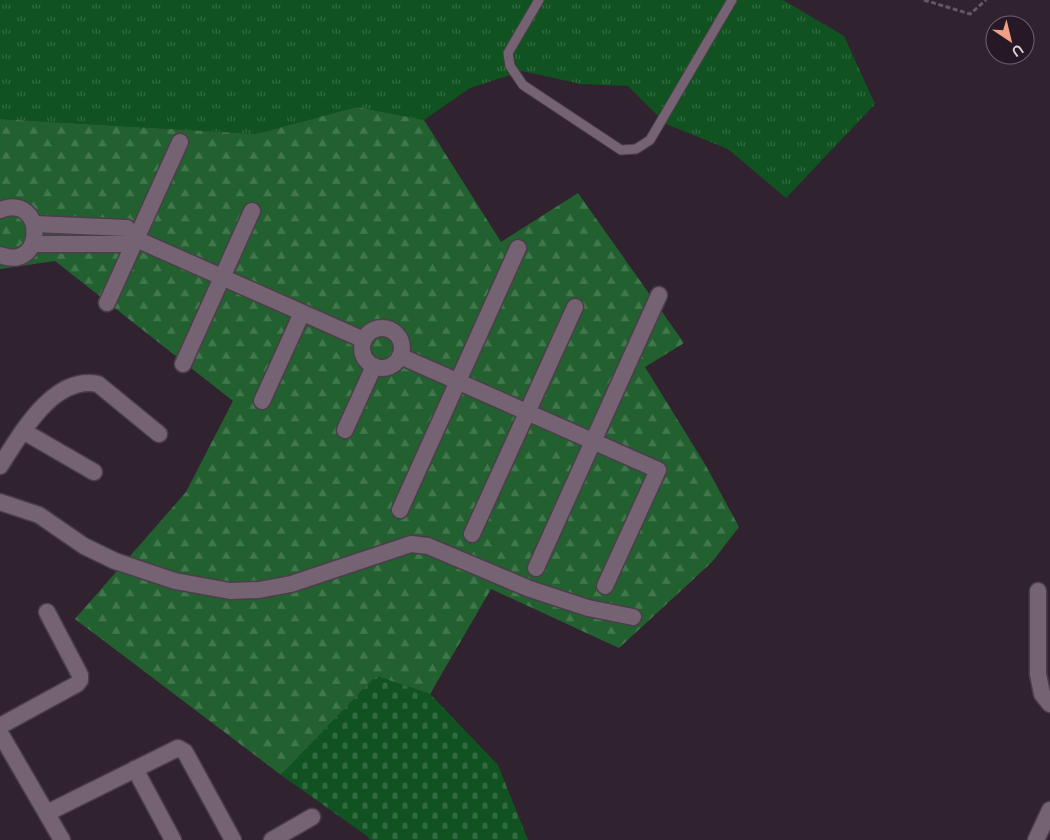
<svg xmlns="http://www.w3.org/2000/svg" width="1050" height="840" font-family="Raleway,sans-serif">
<style>
.grass{fill:url(#grass-tufts)}
.forest{fill:url(#forest-firs)}
.cemetery{fill:url(#cemetery-stones)}
.lines{fill:none;stroke-linecap:round;stroke-linejoin:round}
.service-casing{stroke:#4b3e4a;stroke-width:11}
.minor-casing{stroke:#4b3e4a;stroke-width:19}
.path{stroke:#655764;stroke-width:3;stroke-dasharray:5 2.5;stroke-linecap:butt}
.service{stroke:#756373;stroke-width:9}
.minor{stroke:#756373;stroke-width:16}
</style>
<defs>
<pattern id="grass-tufts" width="24" height="20" patternUnits="userSpaceOnUse" patternTransform="scale(1.25)"><rect width="24" height="20" fill="#105321"/><path d="M3 7l-1-3M5 7V3M7 7l1-3M15 17l-1-3M17 17v-4M19 17l1-3" fill="none" stroke="#326b41"/></pattern>
<pattern id="forest-firs" width="22" height="20" patternUnits="userSpaceOnUse" patternTransform="scale(1.25)"><rect width="22" height="20" fill="#22612f"/><path d="M5 1l3.5 6h-7zM16 11l3.5 6h-7z" fill="#42774d"/></pattern>
<pattern id="cemetery-stones" width="16" height="16" patternUnits="userSpaceOnUse" patternTransform="scale(1.25)"><rect width="16" height="16" fill="#105321"/><path d="M2 7V4a2 2 0 0 1 4 0v3zM10 15v-3a2 2 0 0 1 4 0v3z" fill="#326b41"/></pattern>
</defs>
<rect width="100%" height="100%" fill="#312230"/>
<!-- grass -->
<path class="grass" d="M0 0H783L844 36 875 104 786 198 728 149 666 124 628 86 581 84 522 71 470 88 424 120 357 107 256 134 0 119Z"/>
<!-- forest -->
<path class="forest" d="M357 107 424 120 501 242 578 193 684 343 645 367 706 466 739 527 712 562 619 648 491 589 430 694 376 676 281 775 75 619 186 492 233 401 55 261 0 269V119L256 134Z"/>
<!-- cemetery -->
<path class="cemetery" d="M376 676 430 694 498 765 528 840H370L367 836 281 775Z"/>
<g class="lines">
<!-- service casing -->
<g class="service-casing">
<path id="service" d="M539 0 508 53 510 66 523 85 621 150 636 149 650 140 732 0"/>
</g>
<!-- minor casing -->
<g class="minor-casing">
<g id="minor">
<path d="M0 210C46 192 46 273 0 255"/>
<path d="M34 224 127 228 136 239 364 340"/>
<path d="M33 244H126L136 239"/>
<path d="M107 303 180 142"/>
<circle cx="382" cy="348" r="20"/>
<path d="M400 356 658 470 605 586"/>
<path d="M183 364 252 211"/>
<path d="M262 401 302 313"/>
<path d="M345 430 374 366"/>
<path d="M23 431 94 472"/>
<path d="M0 466C21 434 53 375 98 384L159 434"/>
<path d="M0 502 39 515 84 546 115 561 175 581 230 591 259 590 291 584 411 544 428 546 530 589 588 608 633 617"/>
<path d="M400 510 518 248"/>
<path d="M472 534 575 307"/>
<path d="M536 568 659 295"/>
<path d="M1038 591V674L1042 694 1050 704"/>
<path d="M0 726 77 684 80 680V675L47 612"/>
<path d="M0 733 62 840"/>
<path d="M135 769 173 840"/>
<path d="M47 813 178 748 185 752 233 840"/>
<path d="M272 840 312 817"/>
<path d="M1036 840 1050 810"/>
</g>
</g>
<!-- path -->
<path class="path" d="M924 0 970 14 986 0"/>
<!-- service -->
<use href="#service" class="service"/>
<!-- minor -->
<use href="#minor" class="minor"/>
</g>
<!-- north arrow -->
<g transform="translate(1010 40) rotate(145)"><circle r="24" fill="#271826" stroke="#6f626e"/>
<path d="M0-4L9 19L0 12L-9 19Z" fill="#f39f85"/>
<text y="-8" font-size="14" font-weight="bold" text-anchor="middle" fill="#dbd1da">U</text>
</g>
</svg>
